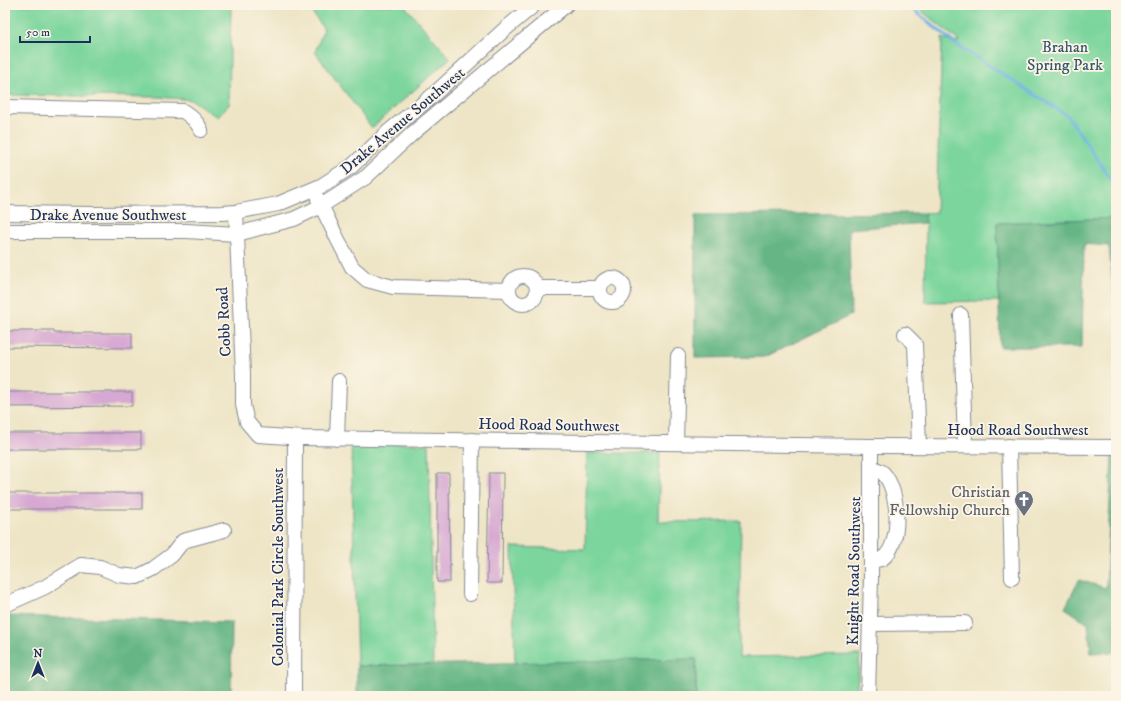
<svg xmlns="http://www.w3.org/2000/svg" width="1121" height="701" font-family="'IM FELL DW Pica',serif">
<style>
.green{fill:#7cd59c;stroke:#4c827d}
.forest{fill:#65b684;stroke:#407271}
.water{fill:#71b3e6;stroke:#4671a2}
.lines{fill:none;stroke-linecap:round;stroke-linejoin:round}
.stream{stroke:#71b3e6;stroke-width:3}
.building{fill:#d7a8d3}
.minor-casing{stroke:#848a92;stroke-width:16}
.minor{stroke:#fff;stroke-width:14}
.labels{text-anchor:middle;stroke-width:3.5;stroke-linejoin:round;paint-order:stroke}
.park-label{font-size:16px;fill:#33586e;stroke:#fcf5e5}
.street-label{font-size:16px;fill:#1b2f5e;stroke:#fcf5e5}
.worship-label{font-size:16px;fill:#5b616d;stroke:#fcf5e5;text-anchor:end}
</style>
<rect width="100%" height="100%" fill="#fcf5e5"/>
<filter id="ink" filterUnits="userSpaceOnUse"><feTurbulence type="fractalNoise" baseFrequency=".025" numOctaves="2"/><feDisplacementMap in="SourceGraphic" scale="8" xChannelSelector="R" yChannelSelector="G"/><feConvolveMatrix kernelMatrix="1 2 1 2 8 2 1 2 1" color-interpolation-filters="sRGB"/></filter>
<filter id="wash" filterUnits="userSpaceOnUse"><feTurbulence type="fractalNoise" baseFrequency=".012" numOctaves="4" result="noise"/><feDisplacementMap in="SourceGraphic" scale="16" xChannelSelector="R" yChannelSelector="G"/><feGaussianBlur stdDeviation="0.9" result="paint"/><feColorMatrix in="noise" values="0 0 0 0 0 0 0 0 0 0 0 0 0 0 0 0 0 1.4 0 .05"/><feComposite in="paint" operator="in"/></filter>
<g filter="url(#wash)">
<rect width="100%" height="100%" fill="#eee5c6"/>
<!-- green -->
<g class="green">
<path d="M5 5H231L229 105 217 117 192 100 159 97 5 95Z"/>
<path d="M307 5H404L450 58 372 128 315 52 324 29Z"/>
<path d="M914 5H1116V218L997 223 999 301 925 302 926 223 924 213 936 212 942 38 954 43 959 41Z"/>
<path d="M351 443 429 444 433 665 357 666Z"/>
<path d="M587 453H660L658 522 741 521 739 657 860 655 856 696H696V659L515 663 512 547 585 549Z"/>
</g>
<!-- forest -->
<g class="forest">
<path d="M924 213 926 223 849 229 851 315 765 357 695 358V215Z"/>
<path d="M1116 218V322L1109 246 1084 244 1082 347H1000L997 223Z"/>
<path d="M1112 453H1116V652L1091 653 1088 623 1065 608 1079 580 1106 588Z"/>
<path d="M5 616 232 622 231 696H5Z"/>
<path d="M696 659V696H357V666Z"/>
</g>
<!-- water -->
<path class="water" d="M1116 72V134L1110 119Z"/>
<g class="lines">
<!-- stream -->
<path class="stream" d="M908 5 954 43 1068 116 1116 187"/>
</g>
<g id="blocks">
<!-- building -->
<g class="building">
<path d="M5 331H54V333H132V348L5 347Z"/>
<path d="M5 392H132V406L5 407Z"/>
<rect x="5" y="433" width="136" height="16"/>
<path d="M437 473H449L450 582H437Z"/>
<path d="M489 473H503L502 583H487Z"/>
<rect x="5" y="493" width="137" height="16"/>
</g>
</g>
</g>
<g filter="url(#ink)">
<use href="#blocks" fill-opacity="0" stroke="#848a92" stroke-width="1"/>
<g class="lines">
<!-- minor casing -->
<g class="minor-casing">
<g id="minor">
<path d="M5 107 183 111C191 116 197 121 201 130"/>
<path d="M318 199 336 236 352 267 367 280 393 287 509 290"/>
<path d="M236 212 243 374V405L247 422 258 435 303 438 871 446 1116 447"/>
<path d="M5 213 93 214 222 213 236 212 278 204 321 186 352 166 388 132 432 96 504 30 534 5"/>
<path d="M5 231H186L237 234 294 219 321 206 366 177 413 133 566 5"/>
<circle cx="523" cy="290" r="14"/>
<circle cx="612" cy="290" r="12"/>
<path d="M537 288H600"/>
<path d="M961 315 965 446"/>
<path d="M905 334 915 344 919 446"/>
<path d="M337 439 339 381"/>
<path d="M676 443 678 356"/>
<path d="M1009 446 1012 578"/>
<path d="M871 561C875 560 880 560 883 558 903 543 899 489 883 473 880 470 875 469 871 467"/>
<path d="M470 594 472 440"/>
<path d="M5 605 45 587 81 565 100 567 119 575 137 577 153 569 172 555 183 541 224 530"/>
<path d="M870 624 965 623"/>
<path d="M294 696 295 438"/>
<path d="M868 696 871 578V446"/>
</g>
</g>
<!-- minor -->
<use href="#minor" class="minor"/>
</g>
</g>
<!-- icons -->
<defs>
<g id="church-pin" transform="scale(1)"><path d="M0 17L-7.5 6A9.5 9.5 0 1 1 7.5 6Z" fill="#6b7280" stroke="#fcf5e5"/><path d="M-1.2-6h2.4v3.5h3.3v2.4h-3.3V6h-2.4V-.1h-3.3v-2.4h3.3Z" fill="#fff"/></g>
</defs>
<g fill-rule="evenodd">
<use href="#church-pin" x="1024" y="500"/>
</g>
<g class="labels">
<!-- park labels -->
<g class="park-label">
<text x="1065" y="52">Brahan<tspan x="1065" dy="18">Spring Park</tspan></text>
</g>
<!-- street labels -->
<g class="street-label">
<text transform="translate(402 120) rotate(-40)" y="6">Drake Avenue Southwest</text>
<text x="108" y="220">Drake Avenue Southwest</text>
<text transform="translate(223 322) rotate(-93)" y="6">Cobb Road</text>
<text transform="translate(549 424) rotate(1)" y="6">Hood Road Southwest</text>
<text x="1018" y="435">Hood Road Southwest</text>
<text transform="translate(277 567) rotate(-90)" y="6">Colonial Park Circle Southwest</text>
<text transform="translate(853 571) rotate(-89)" y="6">Knight Road Southwest</text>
</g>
<!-- worship labels -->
<g class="worship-label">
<text x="1010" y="497">Christian<tspan x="1010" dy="18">Fellowship Church</tspan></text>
</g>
</g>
<!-- margin -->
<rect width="1121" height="701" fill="none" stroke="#fcf5e5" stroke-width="20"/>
<!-- north arrow -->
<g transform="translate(38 663)" stroke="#fcf5e5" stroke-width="3" paint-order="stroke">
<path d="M0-3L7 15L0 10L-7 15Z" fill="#1b2f5e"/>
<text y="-6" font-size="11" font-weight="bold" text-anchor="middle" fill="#1b2f5e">N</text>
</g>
<!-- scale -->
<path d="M20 36v6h70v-6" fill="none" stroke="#1b2f5e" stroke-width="2"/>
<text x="26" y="36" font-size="12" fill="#1b2f5e" stroke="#fcf5e5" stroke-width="3" paint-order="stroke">50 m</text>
</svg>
